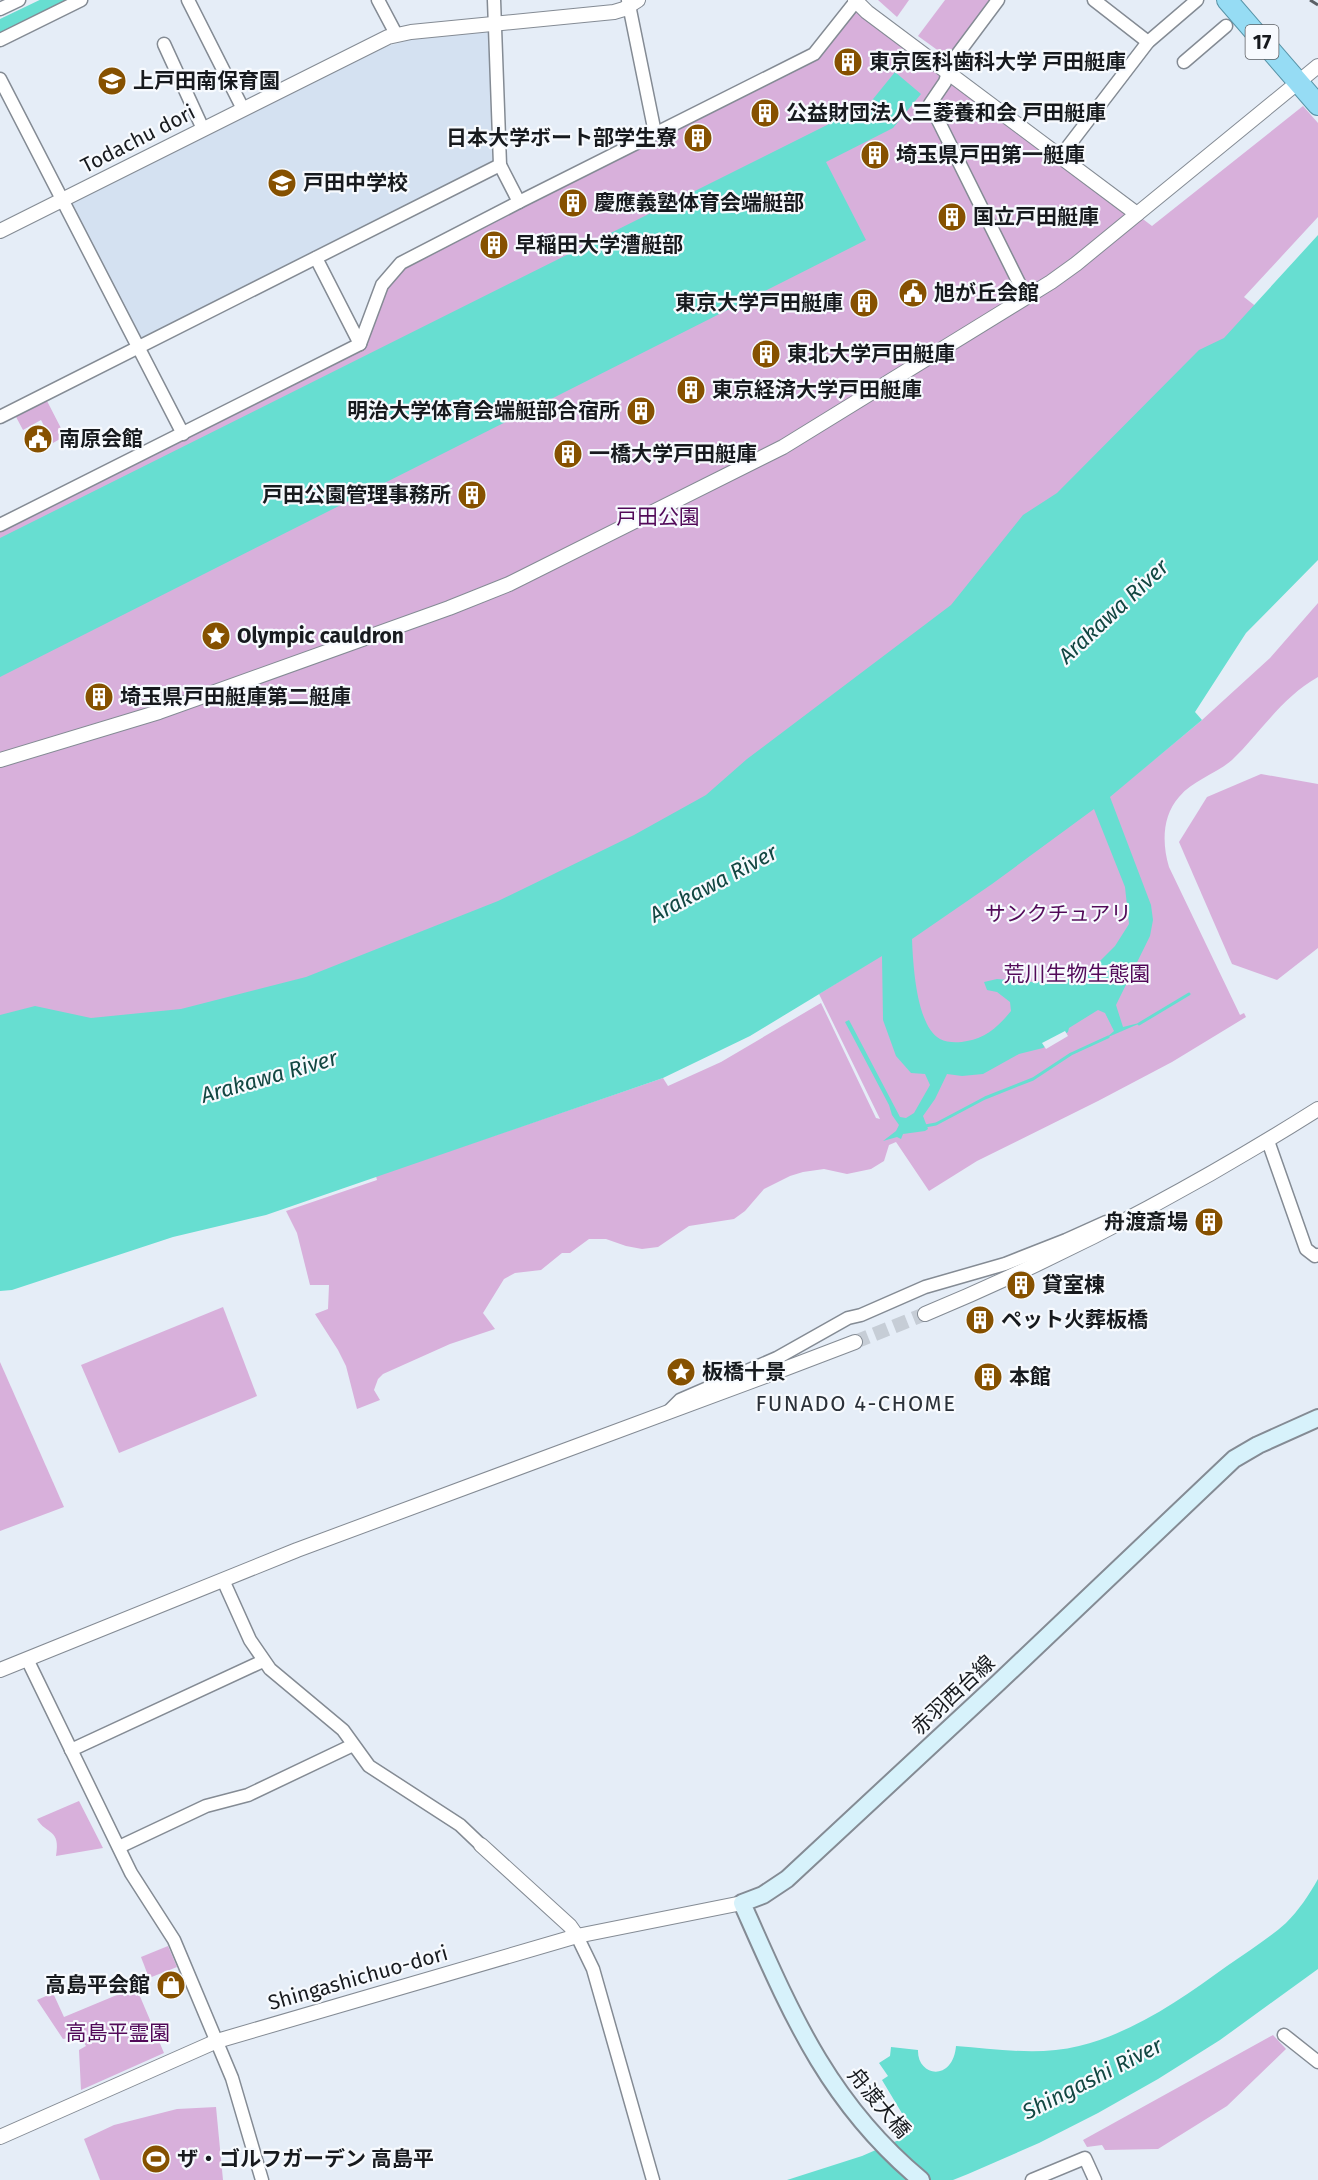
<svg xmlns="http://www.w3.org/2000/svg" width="1318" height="2180" font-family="'Fira Sans','Noto Sans JP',sans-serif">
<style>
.built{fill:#d4e1f1}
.green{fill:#d8b0db}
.water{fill:#67ded1;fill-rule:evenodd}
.pier{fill:#e5edf7}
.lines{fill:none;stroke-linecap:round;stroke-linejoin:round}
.stream{stroke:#67ded1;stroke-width:3}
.river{stroke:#67ded1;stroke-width:16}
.tertiary-tunnel{stroke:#c6cdd6;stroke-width:14;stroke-dasharray:14 7;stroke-linecap:butt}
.minor-casing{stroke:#848b94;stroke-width:15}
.tertiary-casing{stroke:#848b94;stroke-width:16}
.secondary-casing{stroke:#848b94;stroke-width:20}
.trunk-casing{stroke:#5893a7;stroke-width:22}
.minor{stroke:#fff;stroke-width:12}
.tertiary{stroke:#fff;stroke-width:14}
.secondary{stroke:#d7f2fb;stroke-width:16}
.trunk{stroke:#96dcf4;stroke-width:20}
.rail{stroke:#5b6066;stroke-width:3;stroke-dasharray:10 10;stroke-linecap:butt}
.labels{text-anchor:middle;stroke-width:4.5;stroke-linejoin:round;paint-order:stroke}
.shield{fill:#f7fafe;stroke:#5a5d61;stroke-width:1.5}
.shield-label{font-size:20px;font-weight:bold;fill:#171a1e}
.poi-label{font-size:21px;font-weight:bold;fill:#171a1e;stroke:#f7fafe;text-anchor:start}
.street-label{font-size:21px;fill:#171a1e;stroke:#f7fafe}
.park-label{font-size:21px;fill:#520a59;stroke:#f7fafe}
.water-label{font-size:22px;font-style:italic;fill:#124742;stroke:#f7fafe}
.neighbourhood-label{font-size:22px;letter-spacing:1.5px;fill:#2a3038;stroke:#f7fafe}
</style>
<rect width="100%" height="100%" fill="#e5edf7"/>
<!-- built -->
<path class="built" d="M490 32 496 160 142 340 139 339 72 208 71 203 381 48 417 38Z"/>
<!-- green -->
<g class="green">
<path d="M878 0H909L897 17Z"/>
<path d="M945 0H991L947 57 918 36Z"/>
<path d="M856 1 1152 226 1303 106 1318 123V217L1244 297 1318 355 1135 590 0 1152V526L360 344 382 285 408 259 814 54Z"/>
<path d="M46 399 65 436 53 443 41 420 23 430 15 415Z"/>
<path d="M1318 603V677C1282 697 1261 732 1232 760 1216 774 1193 780 1179 797 1162 816 1162 844 1169 867L1240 1015 1244 1013 1246 1017 1172 1062 1098 1101 977 1161 929 1191 896 1142 889 1145 884 1161 871 1169 847 1174 824 1169 803 1172 790 1176 764 1189 745 1211 734 1219 689 1226 658 1247 642 1249 626 1246 606 1239H589L570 1253H562L541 1270 515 1273 504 1279 483 1313 495 1329 450 1344 383 1374 378 1379 374 1390 380 1400 357 1409 346 1366 338 1350 315 1314 328 1309 329 1285H310L297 1233 286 1211 377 1180 376 1176 663 1078 668 1086 721 1062 821 1003 876 1118 880 1119 819 994 882 955 1109 797 1202 720 1270 658Z"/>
<path d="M1261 774 1318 784V948L1277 980 1232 964 1179 842 1207 797Z"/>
<path d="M223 1307 257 1396 119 1453 81 1365Z"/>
<path d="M0 1362 64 1507 0 1531Z"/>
<path d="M79 1801 103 1848 56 1856C61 1828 46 1835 37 1819Z"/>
<path d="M168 1946 177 1967 149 1978 141 1957Z"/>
<path d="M136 1987 164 2053 81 2090 79 2050 86 2046 80 2036 63 2039 37 2000 53 1993 64 2017Z"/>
<path d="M1273 2035 1286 2049 1227 2106 1158 2149 1105 2150 1102 2145 1087 2147 1083 2140Z"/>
<path d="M216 2107 223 2180H100L84 2139 114 2125 177 2109Z"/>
</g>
<!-- water -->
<g class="water">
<path d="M895 72 921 94 893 128 826 162 866 240 0 677V538L869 104Z"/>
<path d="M1318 235V560L1246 633 1195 712 1202 720 1110 797 1151 905 1153 920 1150 936 1116 1005 1123 1027 1143 1022 1106 1038 1114 1031 1105 1013 1098 1010 1069 1028 1068 1032 1043 1048 1019 1054 983 1074 962 1076 947 1074 935 1099 923 1116 928 1129 925 1131 903 1134 901 1139 897 1137 883 1141 896 1131 899 1125 892 1115 889 1105 845 1022 849 1020 900 1117 906 1118 914 1113 930 1085 925 1074 911 1073 896 1056 883 1020 882 956 750 1036 663 1078 266 1215 173 1237 12 1290 0 1291V1015L35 1006 91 1018 181 1009 306 977 498 901 634 835 706 795 747 759 951 605 1023 515 1057 493 1199 350 1224 338ZM1094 809 1125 887 1129 924 1115 946 1098 963 1080 975 1061 980 1032 982 997 979 984 982 987 990 997 992 1010 1002 1011 1011C999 1026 986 1038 967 1041 959 1043 947 1043 940 1039 916 1026 913 963 912 939L992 884Z"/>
<path d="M1318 1879V1969L1220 2040 1158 2079 1098 2113 1039 2143 968 2174 953 2180H787L862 2156 901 2139 906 2130V2120L882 2080 888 2076 879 2063 890 2056 891 2047 918 2050C917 2077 953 2082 956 2046 997 2049 1039 2056 1079 2046 1133 2033 1183 1998 1227 1966 1247 1952 1268 1939 1286 1923 1299 1910 1309 1895 1318 1879Z"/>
</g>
<!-- pier -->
<path class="pier" d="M1065 1031 1068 1036 1046 1049 1042 1043Z"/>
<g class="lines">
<!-- stream -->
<g class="stream">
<path d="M1139 1024 1189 994"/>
<path d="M925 1126 936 1124 985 1098 1033 1079 1071 1054 1108 1037"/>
</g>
<!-- river -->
<path class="river" d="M0 28 58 0"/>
<!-- tertiary-tunnel -->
<path class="tertiary-tunnel" d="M855 1342 925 1314"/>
<!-- minor casing -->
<g class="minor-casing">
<g id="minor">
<path d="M188 0 243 109"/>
<path d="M378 0 396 34"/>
<path d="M494 0 500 165 519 202"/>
<path d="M628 0 655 133"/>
<path d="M998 0 951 63 945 82 930 104 1026 297"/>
<path d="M1094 0 1148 42"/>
<path d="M0 9 19 0"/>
<path d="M0 40 81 0"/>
<path d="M164 44 203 129"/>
<path d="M1184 62 1226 26"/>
<path d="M0 79 183 434"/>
<path d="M1060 157 1148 42 1197 0"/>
<path d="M316 258 360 344"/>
<path d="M0 417 500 165"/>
<path d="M0 525 360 344 382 285 401 263 519 202 814 54 856 1"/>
<path d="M1268 1141 1306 1249 1315 1256 1318 1255"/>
<path d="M668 1412 680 1400 777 1358 848 1318 861 1315 925 1287 1005 1264 1066 1240 1106 1222 1120 1224"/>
<path d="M223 1580 250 1640 270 1669 343 1730 369 1766 460 1825 481 1845"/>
<path d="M27 1659 131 1873 174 1940 232 2078 262 2180"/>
<path d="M71 1750 263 1661"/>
<path d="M119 1847 206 1806 248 1795 353 1745"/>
<path d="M577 1936 593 1969 653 2180"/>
<path d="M1284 2035 1318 2062"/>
<path d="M1032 2180 1085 2158 1095 2180"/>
</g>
</g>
<!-- tertiary casing -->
<g class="tertiary-casing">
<g id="tertiary">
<path d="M855 0 867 12 1137 214"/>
<path d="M0 231 388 37 411 32 614 12 624 9 638 0"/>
<path d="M0 760 159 712 449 608 509 584 783 447 1051 282 1076 264 1318 66"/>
<path d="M925 1314C1062 1257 1193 1188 1318 1109"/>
<path d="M0 1670 297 1550 779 1371 855 1342"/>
<path d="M481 1845 570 1926 577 1936"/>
<path d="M0 2137 217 2041 577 1936 742 1903"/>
</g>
</g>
<!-- secondary casing -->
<g class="secondary-casing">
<path id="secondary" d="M921 2180C827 2102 790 2011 742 1903L763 1895 787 1879 998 1683 1234 1459 1258 1445 1318 1418"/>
</g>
<!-- trunk casing -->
<g class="trunk-casing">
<path id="trunk" d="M1227 0 1318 105"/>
</g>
<!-- minor -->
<use href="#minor" class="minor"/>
<!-- tertiary -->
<use href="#tertiary" class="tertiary"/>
<!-- secondary -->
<use href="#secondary" class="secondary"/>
<!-- trunk -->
<use href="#trunk" class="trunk"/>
<!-- rail -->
<path class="rail" d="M1310 0 1318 5"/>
</g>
<!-- icons -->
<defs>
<g id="building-disc" transform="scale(1.5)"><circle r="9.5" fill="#865100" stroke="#f7fafe"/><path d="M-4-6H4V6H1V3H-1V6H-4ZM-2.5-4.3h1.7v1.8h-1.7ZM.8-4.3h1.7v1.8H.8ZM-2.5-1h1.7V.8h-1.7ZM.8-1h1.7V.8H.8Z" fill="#fff"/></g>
<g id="school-disc" transform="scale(1.5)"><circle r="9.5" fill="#865100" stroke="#f7fafe"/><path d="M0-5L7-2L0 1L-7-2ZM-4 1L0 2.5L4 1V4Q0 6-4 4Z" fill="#fff"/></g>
<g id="civic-disc" transform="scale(1.5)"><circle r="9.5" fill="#865100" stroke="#f7fafe"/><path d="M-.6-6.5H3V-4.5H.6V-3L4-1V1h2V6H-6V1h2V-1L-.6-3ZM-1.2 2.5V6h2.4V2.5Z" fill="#fff"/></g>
<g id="sight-disc" transform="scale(1.5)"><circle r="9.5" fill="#865100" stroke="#f7fafe"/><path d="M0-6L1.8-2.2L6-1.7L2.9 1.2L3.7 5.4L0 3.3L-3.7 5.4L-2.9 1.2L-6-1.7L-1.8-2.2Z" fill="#fff"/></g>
<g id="shop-disc" transform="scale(1.5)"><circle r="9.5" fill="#865100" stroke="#f7fafe"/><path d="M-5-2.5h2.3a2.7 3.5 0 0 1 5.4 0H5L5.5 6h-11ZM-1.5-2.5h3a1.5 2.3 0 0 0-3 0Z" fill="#fff"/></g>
<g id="stadium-disc" transform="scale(1.5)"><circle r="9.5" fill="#865100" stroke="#f7fafe"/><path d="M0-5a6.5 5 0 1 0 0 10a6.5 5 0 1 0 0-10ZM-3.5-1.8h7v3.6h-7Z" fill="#fff"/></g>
</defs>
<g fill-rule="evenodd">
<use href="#building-disc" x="848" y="62"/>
<use href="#school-disc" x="112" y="81"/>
<use href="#building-disc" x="765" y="113"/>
<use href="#building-disc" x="698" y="138"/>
<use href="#building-disc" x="875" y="155"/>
<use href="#school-disc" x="282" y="183"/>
<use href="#building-disc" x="573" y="203"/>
<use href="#building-disc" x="952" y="217"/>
<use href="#building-disc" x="494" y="245"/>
<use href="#civic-disc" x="913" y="293"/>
<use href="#building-disc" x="864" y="303"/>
<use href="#building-disc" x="766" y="354"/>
<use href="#building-disc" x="691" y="390"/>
<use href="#building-disc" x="641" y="411"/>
<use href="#civic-disc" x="38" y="439"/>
<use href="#building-disc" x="568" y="454"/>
<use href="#building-disc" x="472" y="495"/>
<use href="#sight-disc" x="216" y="636"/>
<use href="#building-disc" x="99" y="697"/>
<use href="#building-disc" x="1209" y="1222"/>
<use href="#building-disc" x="1021" y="1285"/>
<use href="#building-disc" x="980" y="1320"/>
<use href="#sight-disc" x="681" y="1372"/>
<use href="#building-disc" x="988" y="1377"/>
<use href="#shop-disc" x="171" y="1985"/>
<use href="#stadium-disc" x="156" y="2159"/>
</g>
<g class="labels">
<!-- shield labels -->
<rect class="shield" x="1245.5" y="25" width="33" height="34" rx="4.5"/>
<g class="shield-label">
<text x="1262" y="49">17</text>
</g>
<!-- poi labels -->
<g class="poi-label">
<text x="869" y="69">東京医科歯科大学 戸田艇庫</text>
<text x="133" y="88">上戸田南保育園</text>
<text x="786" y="120">公益財団法人三菱養和会 戸田艇庫</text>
<text x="677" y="145" text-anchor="end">日本大学ボート部学生寮</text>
<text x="896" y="162">埼玉県戸田第一艇庫</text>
<text x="303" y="190">戸田中学校</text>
<text x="594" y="210">慶應義塾体育会端艇部</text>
<text x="973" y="224">国立戸田艇庫</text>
<text x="515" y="252">早稲田大学漕艇部</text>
<text x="934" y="300">旭が丘会館</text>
<text x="843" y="310" text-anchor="end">東京大学戸田艇庫</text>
<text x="787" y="361">東北大学戸田艇庫</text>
<text x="712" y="397">東京経済大学戸田艇庫</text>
<text x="620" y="418" text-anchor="end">明治大学体育会端艇部合宿所</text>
<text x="59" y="446">南原会館</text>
<text x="589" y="461">一橋大学戸田艇庫</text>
<text x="451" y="502" text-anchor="end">戸田公園管理事務所</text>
<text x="237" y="643">Olympic cauldron</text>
<text x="120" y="704">埼玉県戸田艇庫第二艇庫</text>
<text x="1188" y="1229" text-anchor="end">舟渡斎場</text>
<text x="1042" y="1292">貸室棟</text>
<text x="1001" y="1327">ペット火葬板橋</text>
<text x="702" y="1379">板橋十景</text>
<text x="1009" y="1384">本館</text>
<text x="150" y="1992" text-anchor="end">高島平会館</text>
<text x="177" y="2166">ザ・ゴルフガーデン 高島平</text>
</g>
<!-- street labels -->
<g class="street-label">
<text transform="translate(138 139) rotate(-27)" y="7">Todachu dori</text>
<text transform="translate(953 1695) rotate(-43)" y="7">赤羽西台線</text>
<text transform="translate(358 1978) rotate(-16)" y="7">Shingashichuo-dori</text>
<text transform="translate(879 2103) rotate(50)" y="7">舟渡大橋</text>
</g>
<!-- park labels -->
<g class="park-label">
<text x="658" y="524">戸田公園</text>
<text x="1058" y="921">サンクチュアリ</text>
<text x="1077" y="981">荒川生物生態園</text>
<text x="118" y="2040">高島平霊園</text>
</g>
<!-- water labels -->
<g class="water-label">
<text transform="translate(1113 611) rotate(-43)" y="8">Arakawa River</text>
<text transform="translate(713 883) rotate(-28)" y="8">Arakawa River</text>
<text transform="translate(269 1076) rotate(-16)" y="8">Arakawa River</text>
<text transform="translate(1092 2078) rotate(-27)" y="8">Shingashi River</text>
</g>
<!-- neighbourhood labels -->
<g class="neighbourhood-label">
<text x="856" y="1411">FUNADO 4-CHOME</text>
</g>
</g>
</svg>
